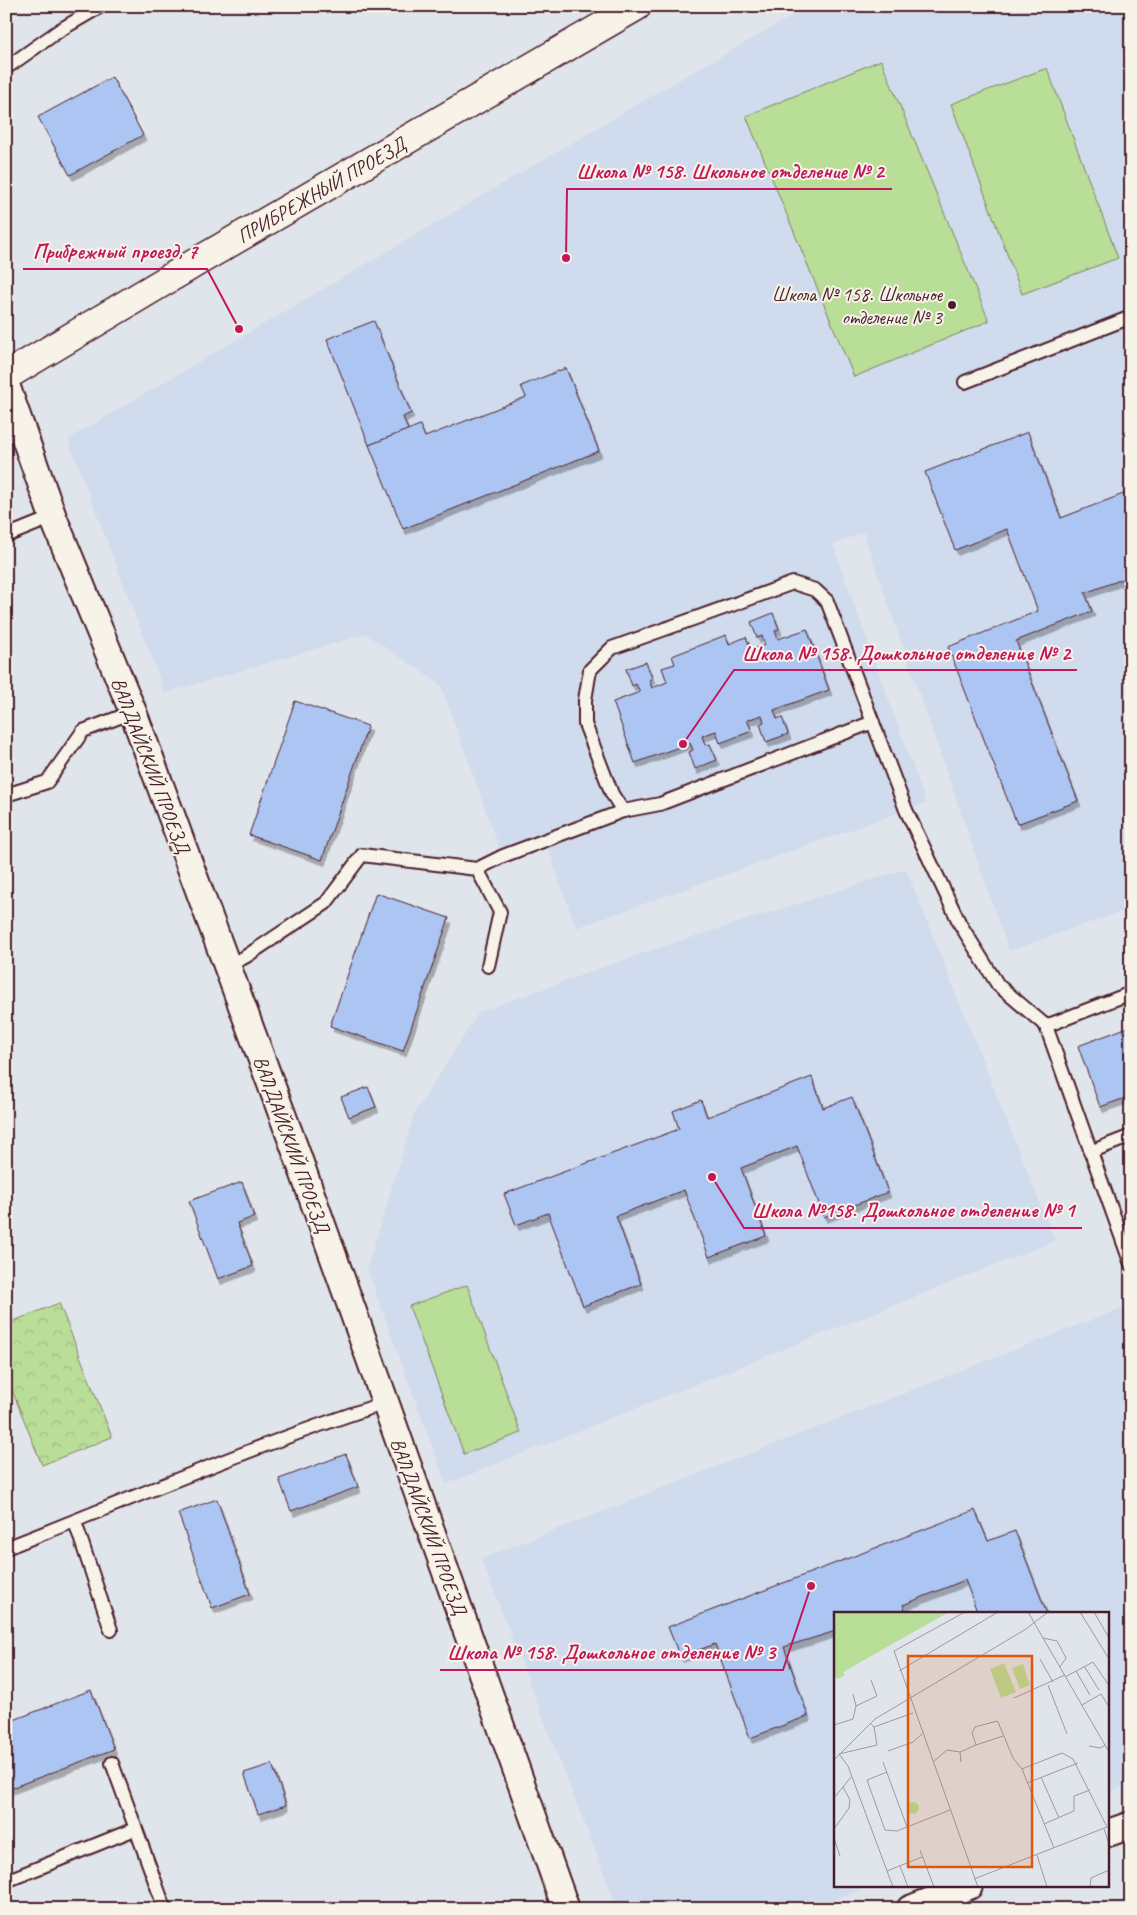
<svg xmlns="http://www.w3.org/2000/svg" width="1137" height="1915" font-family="Caveat,sans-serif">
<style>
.built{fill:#d0dbed}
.park{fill:url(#park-crowns);stroke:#827e62}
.garden{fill:#b9de98;stroke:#827e62}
.building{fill:#acc5f2;stroke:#4a1f2b;filter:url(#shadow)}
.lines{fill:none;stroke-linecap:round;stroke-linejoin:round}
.lane-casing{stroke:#4a1f2b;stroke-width:16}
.street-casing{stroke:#4a1f2b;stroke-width:30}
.secondary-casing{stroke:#4a1f2b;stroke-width:31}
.lane{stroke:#f7f3e8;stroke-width:12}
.street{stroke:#f7f3e8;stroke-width:26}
.secondary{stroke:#f7f3e8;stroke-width:28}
.poi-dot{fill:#4a1f2b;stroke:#f7f3e8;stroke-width:2}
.labels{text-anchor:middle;stroke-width:4;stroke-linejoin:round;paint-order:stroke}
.street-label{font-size:20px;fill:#4a1f2b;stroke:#f7f3e8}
.poi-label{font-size:20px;fill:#4a1f2b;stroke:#f7f3e8;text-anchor:end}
.inset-road{fill:none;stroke:#a4969e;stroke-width:1}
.view{fill:#e0560e;fill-opacity:0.15;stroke:#e0560e;stroke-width:2.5}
.inset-edge{fill:none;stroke:#4a1f2b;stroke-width:2.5}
.leader{fill:none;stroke:#c2185b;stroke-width:2}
.callout-dot{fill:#c2185b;stroke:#f7f3e8;stroke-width:2}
.callout-label{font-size:21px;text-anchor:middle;font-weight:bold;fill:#c2185b;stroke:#f7f3e8;stroke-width:4;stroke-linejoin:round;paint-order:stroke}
</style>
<defs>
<pattern id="park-crowns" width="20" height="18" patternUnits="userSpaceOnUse" patternTransform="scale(1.25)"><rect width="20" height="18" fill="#b9de98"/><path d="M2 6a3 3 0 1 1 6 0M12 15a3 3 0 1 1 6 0" fill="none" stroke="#a1be83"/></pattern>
<filter id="shadow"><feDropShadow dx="3" dy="5.5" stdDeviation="0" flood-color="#0004"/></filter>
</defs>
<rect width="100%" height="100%" fill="#e0e5eb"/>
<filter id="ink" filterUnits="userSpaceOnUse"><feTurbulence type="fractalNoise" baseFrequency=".02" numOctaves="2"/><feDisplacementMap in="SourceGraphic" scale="10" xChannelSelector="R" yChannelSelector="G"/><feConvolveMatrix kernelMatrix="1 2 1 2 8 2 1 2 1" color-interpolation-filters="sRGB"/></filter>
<g filter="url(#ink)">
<!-- built -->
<g class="built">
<path d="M810 6H1131V908L1009 951 863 532 833 545 926 803 576 928 547 846 504 862 441 685 366 634 165 693 68 439 684 77Z"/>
<path d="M906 869 1055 1241 446 1484 367 1269 414 1114 479 1012 646 952Z"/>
<path d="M1127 1306 1131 1315V1784L1108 1792V1614H836V1886H869L812 1909H618L481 1559Z"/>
</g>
<!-- park -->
<path class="park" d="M59 1303 112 1437 42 1465 6 1375V1324Z"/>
<!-- garden -->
<g class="garden">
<path d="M881 60 989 321 854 377 746 116Z"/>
<path d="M1047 68 1118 258 1022 294 951 104Z"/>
<path d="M467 1285 521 1433 464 1454 409 1306Z"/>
</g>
<!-- building -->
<g class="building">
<path d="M112 77 143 135 70 175 38 117Z"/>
<path d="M374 321 411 413 403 417 408 430 369 445 327 339Z"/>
<path d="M566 368 599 451 403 529 369 445 420 425 425 437 526 397 521 386Z"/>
<path d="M1028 432 1061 518 1131 491V576L1085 593 1092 611 1016 641 1078 801 1017 824 948 647 1038 611 1007 529 955 550 925 472Z"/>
<path d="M773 613 779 629 775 631 778 639 807 629 829 690 774 710 777 719 782 717 788 734 766 742 760 724 764 722 762 715 747 720 752 731 720 743 716 731 702 736 705 745 710 744 717 760 695 769 689 752 693 750 690 743 635 763 613 702 640 692 636 684 632 686 626 669 646 662 652 678 649 680 652 688 667 682 662 668 675 664 672 656 726 635 729 644 746 637 751 650 765 645 762 636 757 638 751 622Z"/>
<path d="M295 701 368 726 322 860 249 835Z"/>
<path d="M376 893 449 918 403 1051 330 1026Z"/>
<path d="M1131 1026V1096L1100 1107 1078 1046Z"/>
<path d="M812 1077 823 1108 852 1097 888 1192 824 1217 797 1146 741 1168 766 1236 709 1257 684 1190 616 1216 641 1284 583 1306 548 1213 516 1225 504 1194 679 1129 673 1111 701 1100 707 1117Z"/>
<path d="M368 1087 376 1107 349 1117 341 1097Z"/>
<path d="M242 1182 254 1217 237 1223 253 1266 218 1279 189 1201Z"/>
<path d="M346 1454 358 1487 291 1511 279 1479Z"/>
<path d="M217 1499 250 1594 212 1608 178 1513Z"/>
<path d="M975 1510 988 1541 1015 1531 1047 1614H978L965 1580 903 1605 907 1614H836V1631L784 1647 808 1716 750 1738 715 1644 680 1657 668 1627Z"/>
<path d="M91 1690 114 1749 6 1790V1723Z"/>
<path d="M272 1764 286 1805 258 1814 244 1773Z"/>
</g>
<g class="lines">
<!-- lane casing -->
<g class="lane-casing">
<g id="lane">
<path d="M6 68 60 30 101 6"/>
<path d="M965 382 1131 317"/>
<path d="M6 536 53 517"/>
<path d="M873 722 660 804 623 811 612 794 585 724V700L590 670 612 648 793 583 815 590 827 601 906 810 960 924 998 985 1046 1026"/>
<path d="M6 795 47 782 83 731 133 712"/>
<path d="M477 869 503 856 623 811"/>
<path d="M227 966 245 957 326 903 362 855 477 869 500 912 488 966"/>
<path d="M1131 993 1046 1026 1131 1264"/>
<path d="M1090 1152 1131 1136"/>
<path d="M75 1522 111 1630"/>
<path d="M6 1548C132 1499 257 1444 385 1403"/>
<path d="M112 1763 165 1909"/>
<path d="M6 1881 135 1829"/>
</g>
</g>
<!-- street casing -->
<g class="street-casing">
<g id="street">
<path d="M6 385 53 517 133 712 295 1149 566 1909"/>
<path d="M1108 1833 1131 1825"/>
<path d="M910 1909 969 1886"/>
</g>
</g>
<!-- secondary casing -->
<g class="secondary-casing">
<path id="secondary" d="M6 376 200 260 637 6"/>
</g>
<!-- lane -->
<use href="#lane" class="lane"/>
<!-- street -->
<use href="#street" class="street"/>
<!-- secondary -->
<use href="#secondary" class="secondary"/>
</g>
</g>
<!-- markers -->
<circle class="poi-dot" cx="952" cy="305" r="5"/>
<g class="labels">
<!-- street labels -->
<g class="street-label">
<text transform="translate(321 190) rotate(-30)" y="7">ПРИБРЕЖНЫЙ ПРОЕЗД</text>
<text transform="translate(151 765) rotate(69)" y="7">ВАЛДАЙСКИЙ ПРОЕЗД</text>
<text transform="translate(292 1144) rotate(70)" y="7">ВАЛДАЙСКИЙ ПРОЕЗД</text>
<text transform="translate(429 1526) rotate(70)" y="7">ВАЛДАЙСКИЙ ПРОЕЗД</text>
</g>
<!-- poi labels -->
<g class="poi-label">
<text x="942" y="301">Школа № 158. Школьное<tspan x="942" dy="23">отделение № 3</tspan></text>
</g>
</g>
<!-- overview -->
<g transform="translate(834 1612)">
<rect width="275" height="275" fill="#e0e5eb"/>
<path d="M0 0H115L9 60 11 63 4 67 0 65ZM73 196a6 6 0 1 1 12 0a6 6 0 1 1-12 0Z" fill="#b9de98"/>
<path d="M170 51 182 80 167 86 156 57ZM189 52 196 73 186 77 178 56Z" fill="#b9de98"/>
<path class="inset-road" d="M131 0 60 39 144 275M194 0 275 140M246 0 275 47M260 0 275 26M209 26 223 29 232 46 226 55M206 47 219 70M250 54 265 78M65 59 164 0M242 59 256 83M231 65 259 50 274 72M214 73 233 122M180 86 231 63M248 93 267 82 275 95M22 94 43 84 37 68M0 113 19 107 22 94 19 82M40 115 79 101M169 124 142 133 138 121 141 115 163 109 164 110 179 146 188 157M255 134 266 136 271 133M54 139 79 130 88 122M126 140 142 133M5 142 14 154 59 275M5 142 43 133 40 115 36 111M0 148 41 107 192 17 214 0M49 150 73 215 116 198M99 150 113 138 126 140 127 150M53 160 33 168 51 218 63 219 73 215M207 165 225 206M193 171 244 151M0 186 17 165M210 212 240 199V184L256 178M0 217 15 196 16 188 9 175M270 217 275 232M0 226 6 244M220 236 188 157 228 141 239 147 273 215M86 238 100 275M203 243 213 275M66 254 74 275M53 259 88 245M140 267 273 215M256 275 257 266 275 258"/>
<path class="view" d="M74 44H198V255H74Z"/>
<rect width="275" height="275" class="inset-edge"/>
</g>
<!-- callouts -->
<path class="leader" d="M566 258L567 189H892M239 329L207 269H23M683 744L734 670H1077M712 1177L744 1228H1082M811 1586L783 1670H440"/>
<g class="callout-dot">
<circle cx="566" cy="258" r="5"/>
<circle cx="239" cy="329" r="5"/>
<circle cx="683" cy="744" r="5"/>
<circle cx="712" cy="1177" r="5"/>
<circle cx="811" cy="1586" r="5"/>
</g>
<g class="callout-label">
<text x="730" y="178">Школа № 158. Школьное отделение № 2</text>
<text x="115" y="258">Прибрежный проезд, 7</text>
<text x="906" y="660">Школа № 158. Дошкольное отделение № 2</text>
<text x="913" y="1217">Школа №158. Дошкольное отделение № 1</text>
<text x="611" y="1659">Школа № 158. Дошкольное отделение № 3</text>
</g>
<!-- margin -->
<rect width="1137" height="1915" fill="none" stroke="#f7f3e8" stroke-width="25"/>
<rect x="12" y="12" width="1112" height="1890" fill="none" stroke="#4a1f2b" stroke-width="2" filter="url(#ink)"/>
</svg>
